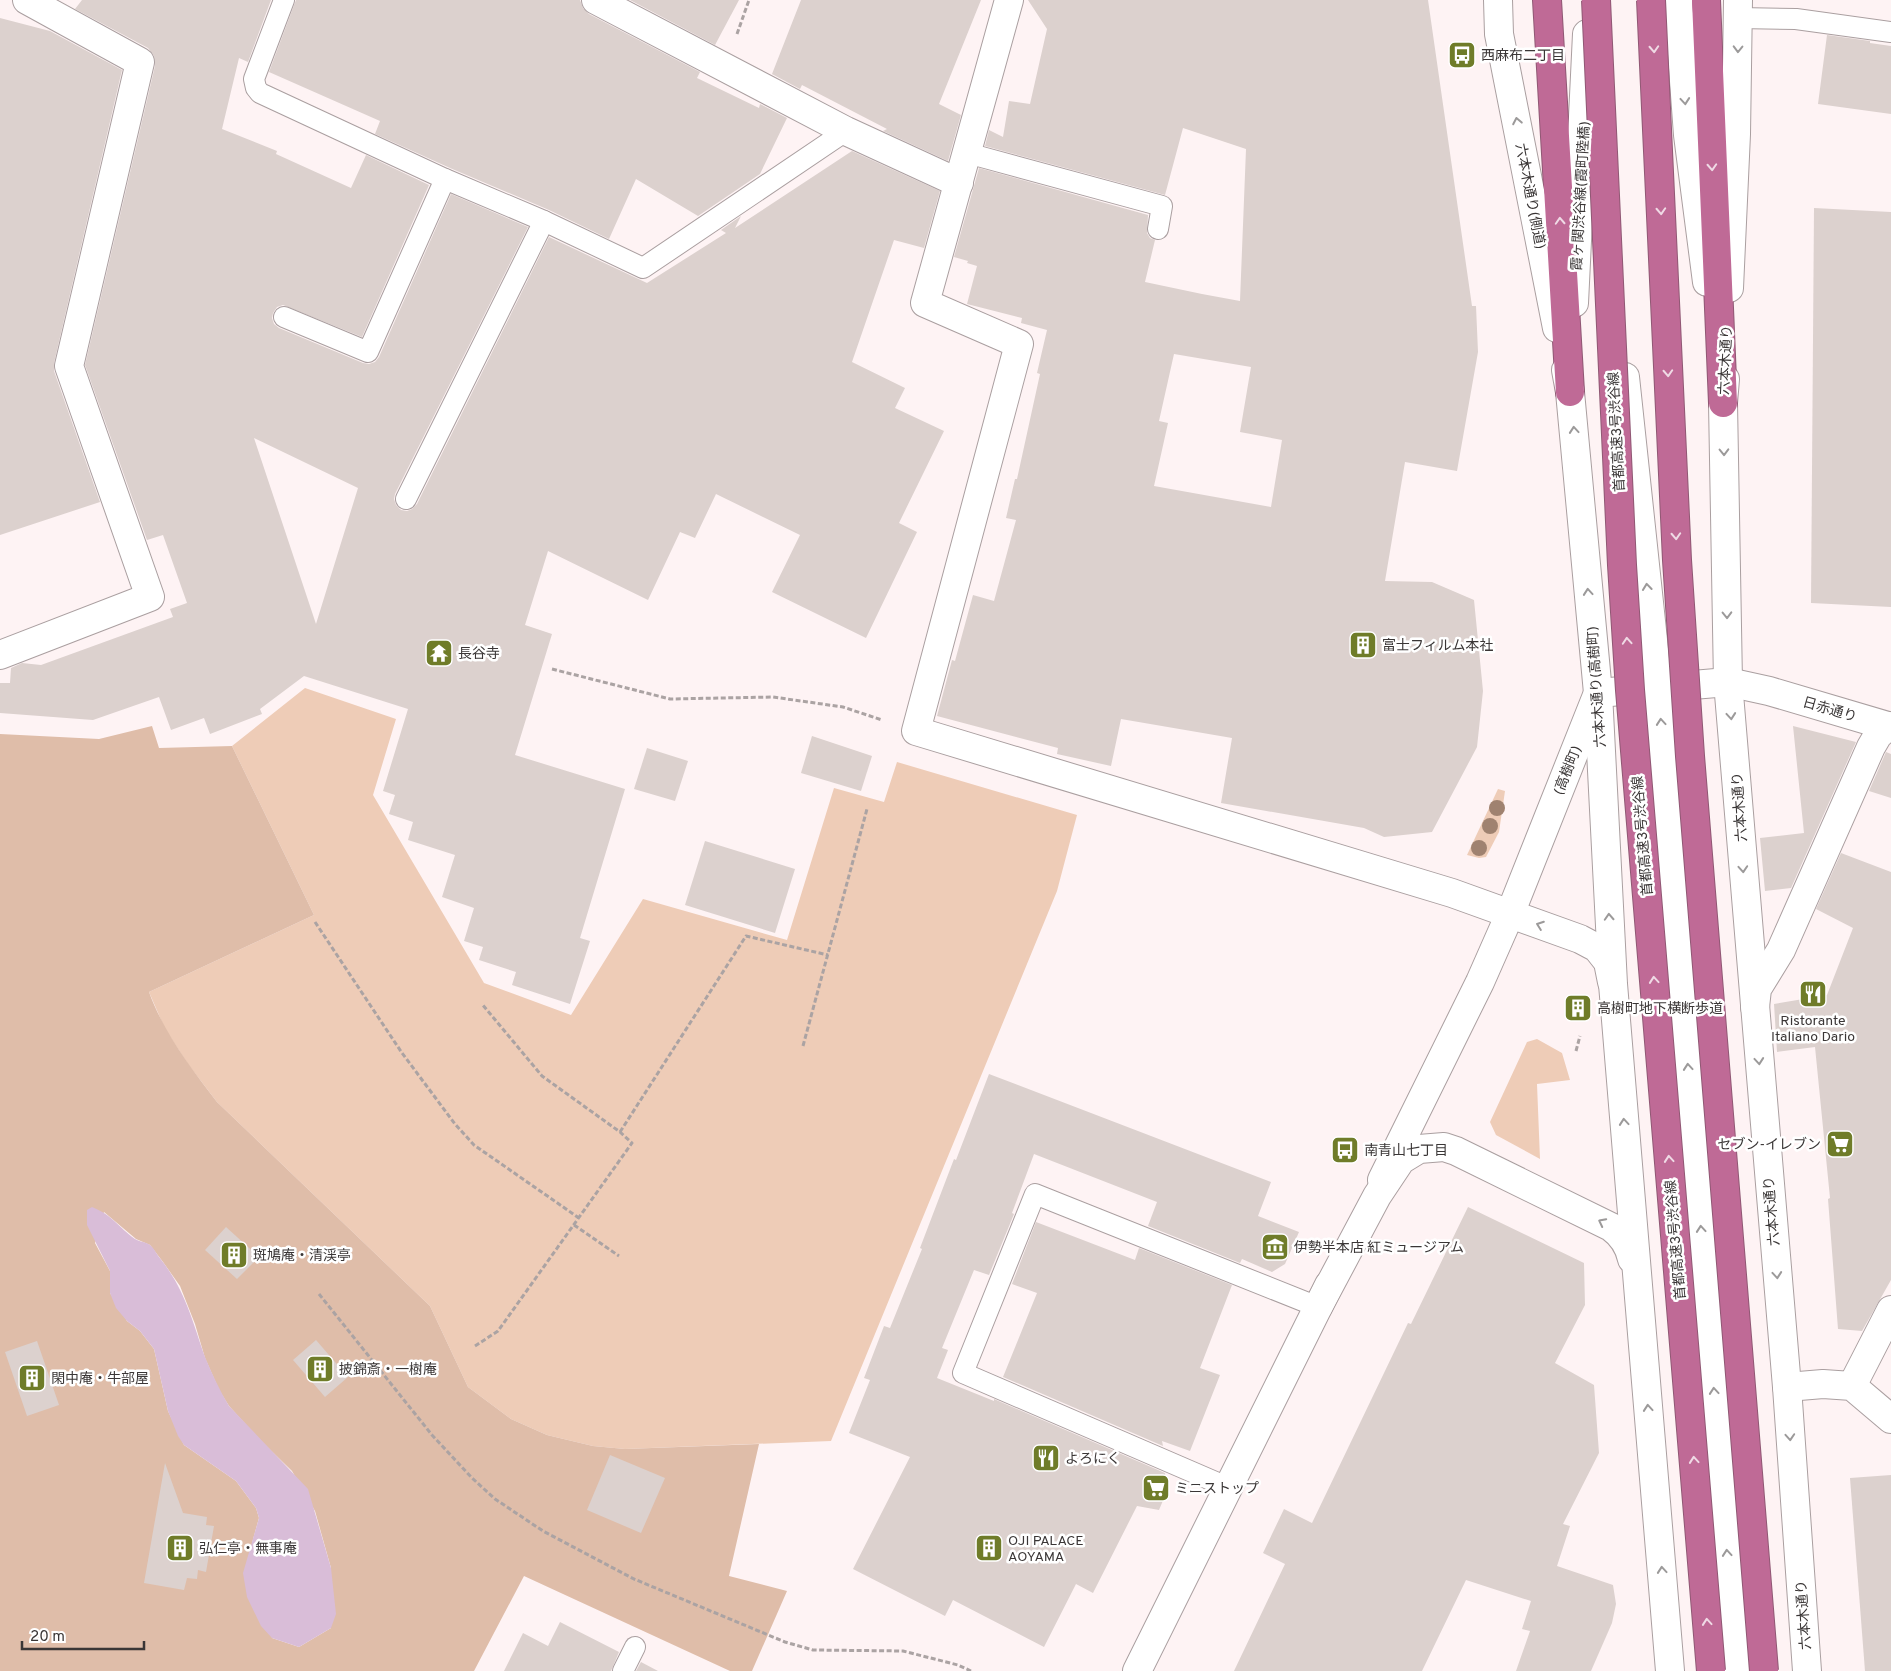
<svg xmlns="http://www.w3.org/2000/svg" width="1891" height="1671" font-family="Overpass,'Noto Sans JP',sans-serif">
<style>
.green{fill:#eeccb7}
.forest{fill:#dfbda9;fill-rule:evenodd}
.water{fill:#d9bdd8}
.building{fill:#dcd1ce;fill-rule:evenodd}
.lines{fill:none;stroke-linecap:round;stroke-linejoin:round}
.service-casing{stroke:#aa9fa0;stroke-width:22}
.minor-casing{stroke:#aa9fa0;stroke-width:30}
.tertiary-casing{stroke:#aa9fa0;stroke-width:30}
.secondary-casing{stroke:#aa9fa0;stroke-width:30}
.motorway-casing{stroke:#905874;stroke-width:30}
.path{stroke:#aba3a3;stroke-width:3;stroke-dasharray:5 2.5;stroke-linecap:butt}
.service{stroke:#fff;stroke-width:20}
.minor{stroke:#fff;stroke-width:28}
.tertiary{stroke:#fff;stroke-width:28}
.secondary{stroke:#fff;stroke-width:28}
.motorway{stroke:#bf6a96;stroke-width:28}
.motorway-bridge-casing{stroke:#905874;stroke-width:30;stroke-linecap:butt}
.motorway-bridge{stroke:#bf6a96;stroke-width:28}
.tree{fill:#9f8270}
.oneway{stroke:#efdae5}
.oneway2{stroke:#9c9a9a}
.labels{text-anchor:middle;stroke-width:5;stroke-linejoin:round;paint-order:stroke}
.poi-label{font-size:14px;fill:#3a3636;stroke:#fff;text-anchor:start}
.street-label{font-size:14px;fill:#3a3636;stroke:#fff}
</style>
<rect width="100%" height="100%" fill="#fef3f4"/>
<!-- green -->
<g class="green">
<path d="M305 688 396 719 373 795 484 983 571 1015 643 899 787 940 834 788 884 802 897 762 1077 815 1057 891 831 1441 625 1449 593 1446 547 1435 511 1419 468 1387 430 1306 217 1102 188 1064 165 1029 149 992 314 915 232 746Z"/>
<path d="M1498 789 1505 791 1499 832 1486 857 1479 858 1467 855Z"/>
<path d="M1537 1039 1562 1053 1570 1080 1537 1084 1540 1159 1496 1135 1490 1122 1527 1042Z"/>
</g>
<!-- forest -->
<path class="forest" d="M152 726 159 748 232 746 314 915 149 992C164 1033 191 1068 217 1102L430 1306 468 1387 511 1419 547 1435 593 1446 625 1449 759 1444 729 1576 787 1591 752 1671H730L524 1576 474 1671H0V734L99 739ZM104 1212 136 1239 150 1245 163 1262 180 1286 195 1324 205 1358 219 1390 229 1406 259 1439 292 1471 315 1511 331 1568V1628L299 1647 272 1638 252 1543 259 1518 256 1508 236 1481 184 1445 168 1411 154 1349 140 1331 127 1321 110 1293V1271L95 1243Z"/>
<!-- water -->
<path class="water" d="M92 1207C114 1216 118 1227 135 1239 140 1242 146 1242 150 1245 153 1247 156 1253 159 1257 185 1289 192 1320 205 1357 212 1374 220 1391 229 1406L308 1489 331 1568 336 1614 331 1628 299 1647 272 1638 261 1626 247 1597 243 1573 259 1518 256 1508 236 1481 184 1445 178 1436 168 1411 154 1349 140 1331 127 1321 116 1308 110 1293V1271L87 1225V1210Z"/>
<!-- building -->
<g class="building">
<path d="M82 0H271L248 62 239 58 222 129 277 151 276 154 351 188 366 155 429 185 362 337 283 305 277 307 273 313 272 318 274 324 279 328 363 363 369 364 375 362 379 357 451 194 528 227 395 494 394 499 396 505 401 510 407 511 412 509 417 504 549 237 647 283 726 233 721 230 741 216 735 228 852 151 940 191 924 248 894 240 852 362 905 388 895 408 944 431 899 523 917 532 866 638 772 592 800 535 716 494 695 538 680 532 648 600 548 551 525 625 552 634 515 755 625 789 580 938 590 941 570 1004 512 985 516 972 479 960 483 947 464 941 474 908 442 897 455 855 408 840 413 822 389 814 395 795 383 791 408 709 304 676 260 709 262 714 210 734 204 718 171 730 159 697 93 720 0 713V683H10L11 668 22 663 41 665 173 617 170 609 187 603 163 535 147 540 85 365 155 66 154 56 148 48 75 9ZM254 438 358 488 316 624Z"/>
<path d="M296 0H580L583 8 589 14 700 72 697 78 759 108 760 104 787 118 760 174 698 216 636 179 609 239 549 210 450 168 375 134 380 121 269 72Z"/>
<path d="M630 0H739L715 45Z"/>
<path d="M801 0H981L939 104 961 115 948 161 883 131 887 129 802 85 800 89 772 74Z"/>
<path d="M1028 0H1428L1472 306H1476L1478 352 1457 471 1405 462 1385 581 1432 582 1474 600 1483 691 1477 747 1432 832 1384 837 1364 828 1221 803 1232 738 1121 719 1111 766 1057 754 1058 748 937 716 952 660 955 661 973 595 994 601 1016 520 1006 518 1015 479H1017L1040 374 1037 373 1047 330 1021 323 1022 318 967 304 977 266 967 263 968 261 954 257 979 168 1148 215 1147 233 1150 238 1155 240 1145 282 1202 294 1240 301 1246 149 1183 128 1165 195 985 146 989 130 1003 137 1009 101 1030 104 1047 29ZM1174 354 1251 367 1240 432 1282 440 1271 507 1154 486 1168 423 1159 421Z"/>
<path d="M0 18 50 31 122 70 54 363V371L100 502 0 535Z"/>
<path d="M1827 35 1870 41V43L1891 46V114L1818 104Z"/>
<path d="M1814 208 1891 212V607L1811 603Z"/>
<path d="M1793 726 1856 742 1791 888 1765 891 1760 838 1804 833Z"/>
<path d="M812 736 872 756 861 791 801 773Z"/>
<path d="M647 748 688 761 675 801 634 789Z"/>
<path d="M1886 752 1891 754V798L1869 791Z"/>
<path d="M705 841 795 869 775 933 685 905Z"/>
<path d="M1841 853 1891 872V1280L1862 1331 1838 1329 1828 1199 1830 1198 1815 1047 1777 1052 1774 1004 1827 995 1853 928 1816 909Z"/>
<path d="M989 1074 1271 1182 1258 1216 1299 1232 1285 1264 1272 1272 1242 1259 1240 1263 1148 1226 1157 1202 1034 1154 1012 1213 1014 1214 989 1275 974 1270 942 1348 948 1350 937 1378 994 1401V1399L1165 1473 1167 1491 1159 1510 1137 1506 1093 1593 1076 1584 1044 1647 953 1600 945 1616 853 1569 910 1457 849 1433 870 1380 864 1378 884 1326 890 1328 922 1249 920 1248 954 1159 956 1160Z"/>
<path d="M1468 1207 1584 1263 1585 1305 1555 1363 1594 1385 1599 1453 1563 1524 1570 1526 1557 1566 1613 1585 1616 1604 1612 1623 1591 1671H1516L1530 1631 1522 1629 1531 1601 1466 1580 1422 1671H1234L1285 1564 1263 1553 1284 1509 1312 1523 1408 1323 1411 1324Z"/>
<path d="M1036 1222 1135 1260 1139 1248 1232 1285 1200 1368 1220 1375 1190 1451 1162 1441 1163 1446 1003 1377 1037 1293 1012 1284Z"/>
<path d="M226 1227 259 1257 237 1279 205 1250Z"/>
<path d="M316 1340 348 1377 325 1397 293 1360Z"/>
<path d="M37 1341 59 1405 27 1416 5 1352Z"/>
<path d="M610 1455 665 1478 641 1533 587 1510Z"/>
<path d="M165 1463 183 1513 207 1517 206 1525 214 1526 206 1572 198 1570 197 1579 187 1578 184 1590 144 1583Z"/>
<path d="M1891 1475V1671H1865L1850 1478Z"/>
<path d="M560 1622 619 1652 611 1671H504L523 1633 548 1646Z"/>
<path d="M641 1662 658 1671H636Z"/>
</g>
<g class="lines">
<!-- service casing -->
<g class="service-casing">
<g id="service">
<path d="M284 0 254 79 256 88 260 93 445 179 544 221 643 268 846 131"/>
<path d="M1738 18 1796 19 1891 32"/>
<path d="M967 153 1162 206 1158 229"/>
<path d="M284 317 368 352 445 179"/>
<path d="M406 499 544 221"/>
<path d="M1227 1487 963 1373 1035 1194 1318 1307"/>
<path d="M623 1671 635 1647"/>
</g>
</g>
<!-- minor casing -->
<g class="minor-casing">
<g id="minor">
<path d="M596 0 846 131 959 183"/>
<path d="M1009 0 925 303 1019 344 916 731 1452 893 1580 939 1597 948 1608 962 1612 982"/>
<path d="M0 655 150 597 69 366 140 62 27 0"/>
<path d="M1728 682 1769 691 1891 727"/>
<path d="M1755 1007 1757 989 1781 950 1871 747 1878 735 1888 726"/>
<path d="M1852 1386 1891 1310"/>
<path d="M1787 1387 1823 1384 1852 1386 1891 1419"/>
</g>
</g>
<!-- tertiary casing -->
<g class="tertiary-casing">
<g id="tertiary">
<path d="M1382 1180 1480 982 1510 914 1598 693 1728 682"/>
<path d="M1137 1671 1329 1285"/>
</g>
</g>
<!-- secondary casing -->
<g class="secondary-casing">
<g id="secondary">
<path d="M1498 0 1499 34 1557 328"/>
<path d="M1678 0 1688 135 1707 282"/>
<path d="M1729 288 1736 134 1738 0"/>
<path d="M1574 303 1587 34"/>
<path d="M1566 370 1570 392 1598 693 1613 984 1670 1671"/>
<path d="M1625 377 1658 687 1736 1671"/>
<path d="M1725 379 1723 403 1728 682 1787 1387 1807 1671"/>
<path d="M1318 1307 1377 1196 1401 1160 1419 1149 1444 1147 1456 1151 1611 1227C1622 1235 1629 1245 1632 1259"/>
</g>
</g>
<!-- motorway casing -->
<g class="motorway-casing">
<g id="motorway">
<path d="M1547 0 1570 392"/>
<path d="M1706 0 1723 403"/>
</g>
</g>
<!-- path -->
<g class="path">
<path d="M737 34 749 0"/>
<path d="M552 669 670 699 773 697 843 707 882 720"/>
<path d="M315 922 402 1053 455 1124 474 1145 579 1218"/>
<path d="M803 1046 867 809"/>
<path d="M1576 1051 1580 1036"/>
<path d="M620 1132 746 936 828 955"/>
<path d="M574 1225 619 1256"/>
<path d="M319 1294 432 1435 472 1478 495 1499 543 1531 634 1579 785 1642 813 1650 903 1651 958 1665 971 1671"/>
<path d="M475 1346 498 1331 632 1143 620 1132 542 1076 482 1004"/>
</g>
<!-- service -->
<use href="#service" class="service"/>
<!-- minor -->
<use href="#minor" class="minor"/>
<!-- tertiary -->
<use href="#tertiary" class="tertiary"/>
<!-- secondary -->
<use href="#secondary" class="secondary"/>
<!-- motorway -->
<use href="#motorway" class="motorway"/>
<!-- motorway-bridge casing -->
<g class="motorway-bridge-casing">
<g id="motorway-bridge">
<path d="M1596 0 1622 565 1630 690 1711 1671"/>
<path d="M1651 0 1677 560 1690 756 1764 1671"/>
</g>
</g>
<!-- motorway-bridge -->
<use href="#motorway-bridge" class="motorway-bridge"/>
</g>
<!-- trees -->
<g class="tree">
<circle cx="1497" cy="808" r="8"/>
<circle cx="1490" cy="826" r="8"/>
<circle cx="1479" cy="848" r="8"/>
</g>
<!-- one-way arrows -->
<defs><path id="oneway-chevron" d="M-2-3.5L2.5 0L-2 3.5" fill="none" stroke-width="1.6" stroke-linecap="round" stroke-linejoin="round" transform="scale(1.25)"/></defs>
<g class="oneway">
<use href="#oneway-chevron" transform="translate(1654 49) rotate(87)"/>
<use href="#oneway-chevron" transform="translate(1712 167) rotate(87)"/>
<use href="#oneway-chevron" transform="translate(1661 211) rotate(87)"/>
<use href="#oneway-chevron" transform="translate(1560 221) rotate(-93)"/>
<use href="#oneway-chevron" transform="translate(1668 373) rotate(87)"/>
<use href="#oneway-chevron" transform="translate(1676 536) rotate(87)"/>
<use href="#oneway-chevron" transform="translate(1627 641) rotate(-94)"/>
<use href="#oneway-chevron" transform="translate(1654 980) rotate(-95)"/>
<use href="#oneway-chevron" transform="translate(1669 1159) rotate(-95)"/>
<use href="#oneway-chevron" transform="translate(1694 1460) rotate(-95)"/>
<use href="#oneway-chevron" transform="translate(1707 1622) rotate(-95)"/>
</g>
<g class="oneway2">
<use href="#oneway-chevron" transform="translate(1738 49) rotate(91)"/>
<use href="#oneway-chevron" transform="translate(1685 101) rotate(85)"/>
<use href="#oneway-chevron" transform="translate(1517 121) rotate(-101)"/>
<use href="#oneway-chevron" transform="translate(1574 430) rotate(-95)"/>
<use href="#oneway-chevron" transform="translate(1724 452) rotate(89)"/>
<use href="#oneway-chevron" transform="translate(1647 587) rotate(-96)"/>
<use href="#oneway-chevron" transform="translate(1588 592) rotate(-95)"/>
<use href="#oneway-chevron" transform="translate(1727 615) rotate(89)"/>
<use href="#oneway-chevron" transform="translate(1731 716) rotate(85)"/>
<use href="#oneway-chevron" transform="translate(1661 722) rotate(-95)"/>
<use href="#oneway-chevron" transform="translate(1743 869) rotate(86)"/>
<use href="#oneway-chevron" transform="translate(1609 917) rotate(-93)"/>
<use href="#oneway-chevron" transform="translate(1540 925) rotate(-160)"/>
<use href="#oneway-chevron" transform="translate(1759 1061) rotate(85)"/>
<use href="#oneway-chevron" transform="translate(1688 1067) rotate(-95)"/>
<use href="#oneway-chevron" transform="translate(1624 1122) rotate(-95)"/>
<use href="#oneway-chevron" transform="translate(1602 1222) rotate(-153)"/>
<use href="#oneway-chevron" transform="translate(1701 1229) rotate(-95)"/>
<use href="#oneway-chevron" transform="translate(1777 1275) rotate(85)"/>
<use href="#oneway-chevron" transform="translate(1714 1391) rotate(-95)"/>
<use href="#oneway-chevron" transform="translate(1648 1408) rotate(-95)"/>
<use href="#oneway-chevron" transform="translate(1790 1437) rotate(86)"/>
<use href="#oneway-chevron" transform="translate(1727 1553) rotate(-95)"/>
<use href="#oneway-chevron" transform="translate(1662 1570) rotate(-95)"/>
</g>
<!-- icons -->
<defs>
<g id="bus-square" transform="scale(1.4375)"><rect x="-9" y="-9" width="18" height="18" rx="4" fill="#6f7c29" stroke="#fff"/><path d="M-5-6H5V4H4V6H2V4H-2V6H-4V4H-5ZM-3.5-4V0h7V-4ZM-3.5 1.2v1.5H-2V1.2ZM2 1.2v1.5H3.5V1.2Z" fill="#fff"/></g>
<g id="building-square" transform="scale(1.4375)"><rect x="-9" y="-9" width="18" height="18" rx="4" fill="#6f7c29" stroke="#fff"/><path d="M-4-6H4V6H1V3H-1V6H-4ZM-2.5-4.3h1.7v1.8h-1.7ZM.8-4.3h1.7v1.8H.8ZM-2.5-1h1.7V.8h-1.7ZM.8-1h1.7V.8H.8Z" fill="#fff"/></g>
<g id="temple-square" transform="scale(1.4375)"><rect x="-9" y="-9" width="18" height="18" rx="4" fill="#6f7c29" stroke="#fff"/><path d="M0-6L5-2H3V0L6.5 2.5H4V6H1.5V3h-3V6H-4V2.5H-6.5L-3 0V-2H-5Z" fill="#fff"/></g>
<g id="restaurant-square" transform="scale(1.4375)"><rect x="-9" y="-9" width="18" height="18" rx="4" fill="#6f7c29" stroke="#fff"/><path d="M-5-6h1v4h1v-4h1v4h1v-4h1v5L-1.5 .5V6h-2V.5L-5-1ZM5-6V6H3V1.5H1.5Q1.5-4 5-6Z" fill="#fff"/></g>
<g id="supermarket-square" transform="scale(1.4375)"><rect x="-9" y="-9" width="18" height="18" rx="4" fill="#6f7c29" stroke="#fff"/><path d="M-6-5.5h2.5l.6 2H6L4.5 2H-2.5L-4.4-4H-6ZM-1.5 3.2a1.3 1.3 0 1 0 .1 0ZM3 3.2a1.3 1.3 0 1 0 .1 0Z" fill="#fff"/></g>
<g id="museum-square" transform="scale(1.4375)"><rect x="-9" y="-9" width="18" height="18" rx="4" fill="#6f7c29" stroke="#fff"/><path d="M0-6L6-3V-2H-6V-3ZM-5-1h2V3h-2ZM-1-1h2V3h-2ZM3-1h2V3H3ZM-6 4H6V6H-6Z" fill="#fff"/></g>
</defs>
<g fill-rule="evenodd">
<use href="#bus-square" x="1462" y="55"/>
<use href="#building-square" x="1363" y="645"/>
<use href="#temple-square" x="439" y="653"/>
<use href="#restaurant-square" x="1813" y="994"/>
<use href="#building-square" x="1578" y="1008"/>
<use href="#supermarket-square" x="1840" y="1144"/>
<use href="#bus-square" x="1345" y="1150"/>
<use href="#museum-square" x="1275" y="1247"/>
<use href="#building-square" x="234" y="1255"/>
<use href="#building-square" x="320" y="1369"/>
<use href="#building-square" x="32" y="1378"/>
<use href="#restaurant-square" x="1046" y="1458"/>
<use href="#supermarket-square" x="1156" y="1488"/>
<use href="#building-square" x="180" y="1548"/>
<use href="#building-square" x="989" y="1548"/>
</g>
<g class="labels">
<!-- poi labels -->
<g class="poi-label">
<text x="1481" y="60">西麻布二丁目</text>
<text x="1382" y="650">富士フィルム本社</text>
<text x="458" y="658">長谷寺</text>
<text x="1597" y="1013">高樹町地下横断歩道</text>
<text x="1813" y="1025" text-anchor="middle">Ristorante<tspan x="1813" dy="16">Italiano Dario</tspan></text>
<text x="1821" y="1149" text-anchor="end">セブン-イレブン</text>
<text x="1364" y="1155">南青山七丁目</text>
<text x="1294" y="1252">伊勢半本店 紅ミュージアム</text>
<text x="253" y="1260">斑鳩庵・清渓亭</text>
<text x="339" y="1374">披錦斎・一樹庵</text>
<text x="51" y="1383">閑中庵・牛部屋</text>
<text x="1065" y="1463">よろにく</text>
<text x="1175" y="1493">ミニストップ</text>
<text x="1008" y="1545">OJI PALACE<tspan x="1008" dy="16">AOYAMA</tspan></text>
<text x="199" y="1553">弘仁亭・無事庵</text>
</g>
<!-- street labels -->
<g class="street-label">
<text transform="translate(1531 196) rotate(79)" y="5">六本木通り(側道)</text>
<text transform="translate(1580 196) rotate(-87)" y="5">霞ヶ関渋谷線(霞町陸橋)</text>
<text transform="translate(1725 360) rotate(-87)" y="5">六本木通り</text>
<text transform="translate(1616 432) rotate(-93)" y="5">首都高速3号渋谷線</text>
<text transform="translate(1596 687) rotate(-94)" y="5">六本木通り(高樹町)</text>
<text transform="translate(1830 709) rotate(16)" y="5">日赤通り</text>
<text transform="translate(1567 770) rotate(-68)" y="5">(高樹町)</text>
<text transform="translate(1739 807) rotate(-94)" y="5">六本木通り</text>
<text transform="translate(1642 836) rotate(-95)" y="5">首都高速3号渋谷線</text>
<text transform="translate(1771 1211) rotate(-95)" y="5">六本木通り</text>
<text transform="translate(1675 1240) rotate(-95)" y="5">首都高速3号渋谷線</text>
<text transform="translate(1803 1615) rotate(-94)" y="5">六本木通り</text>
</g>
</g>
<!-- scale -->
<path d="M22 1641v8h122v-8" fill="none" stroke="#3a3636" stroke-width="2.5"/>
<text x="30" y="1641" font-size="15" fill="#3a3636" stroke="#ffffff" stroke-width="4" paint-order="stroke">20 m</text>
</svg>
